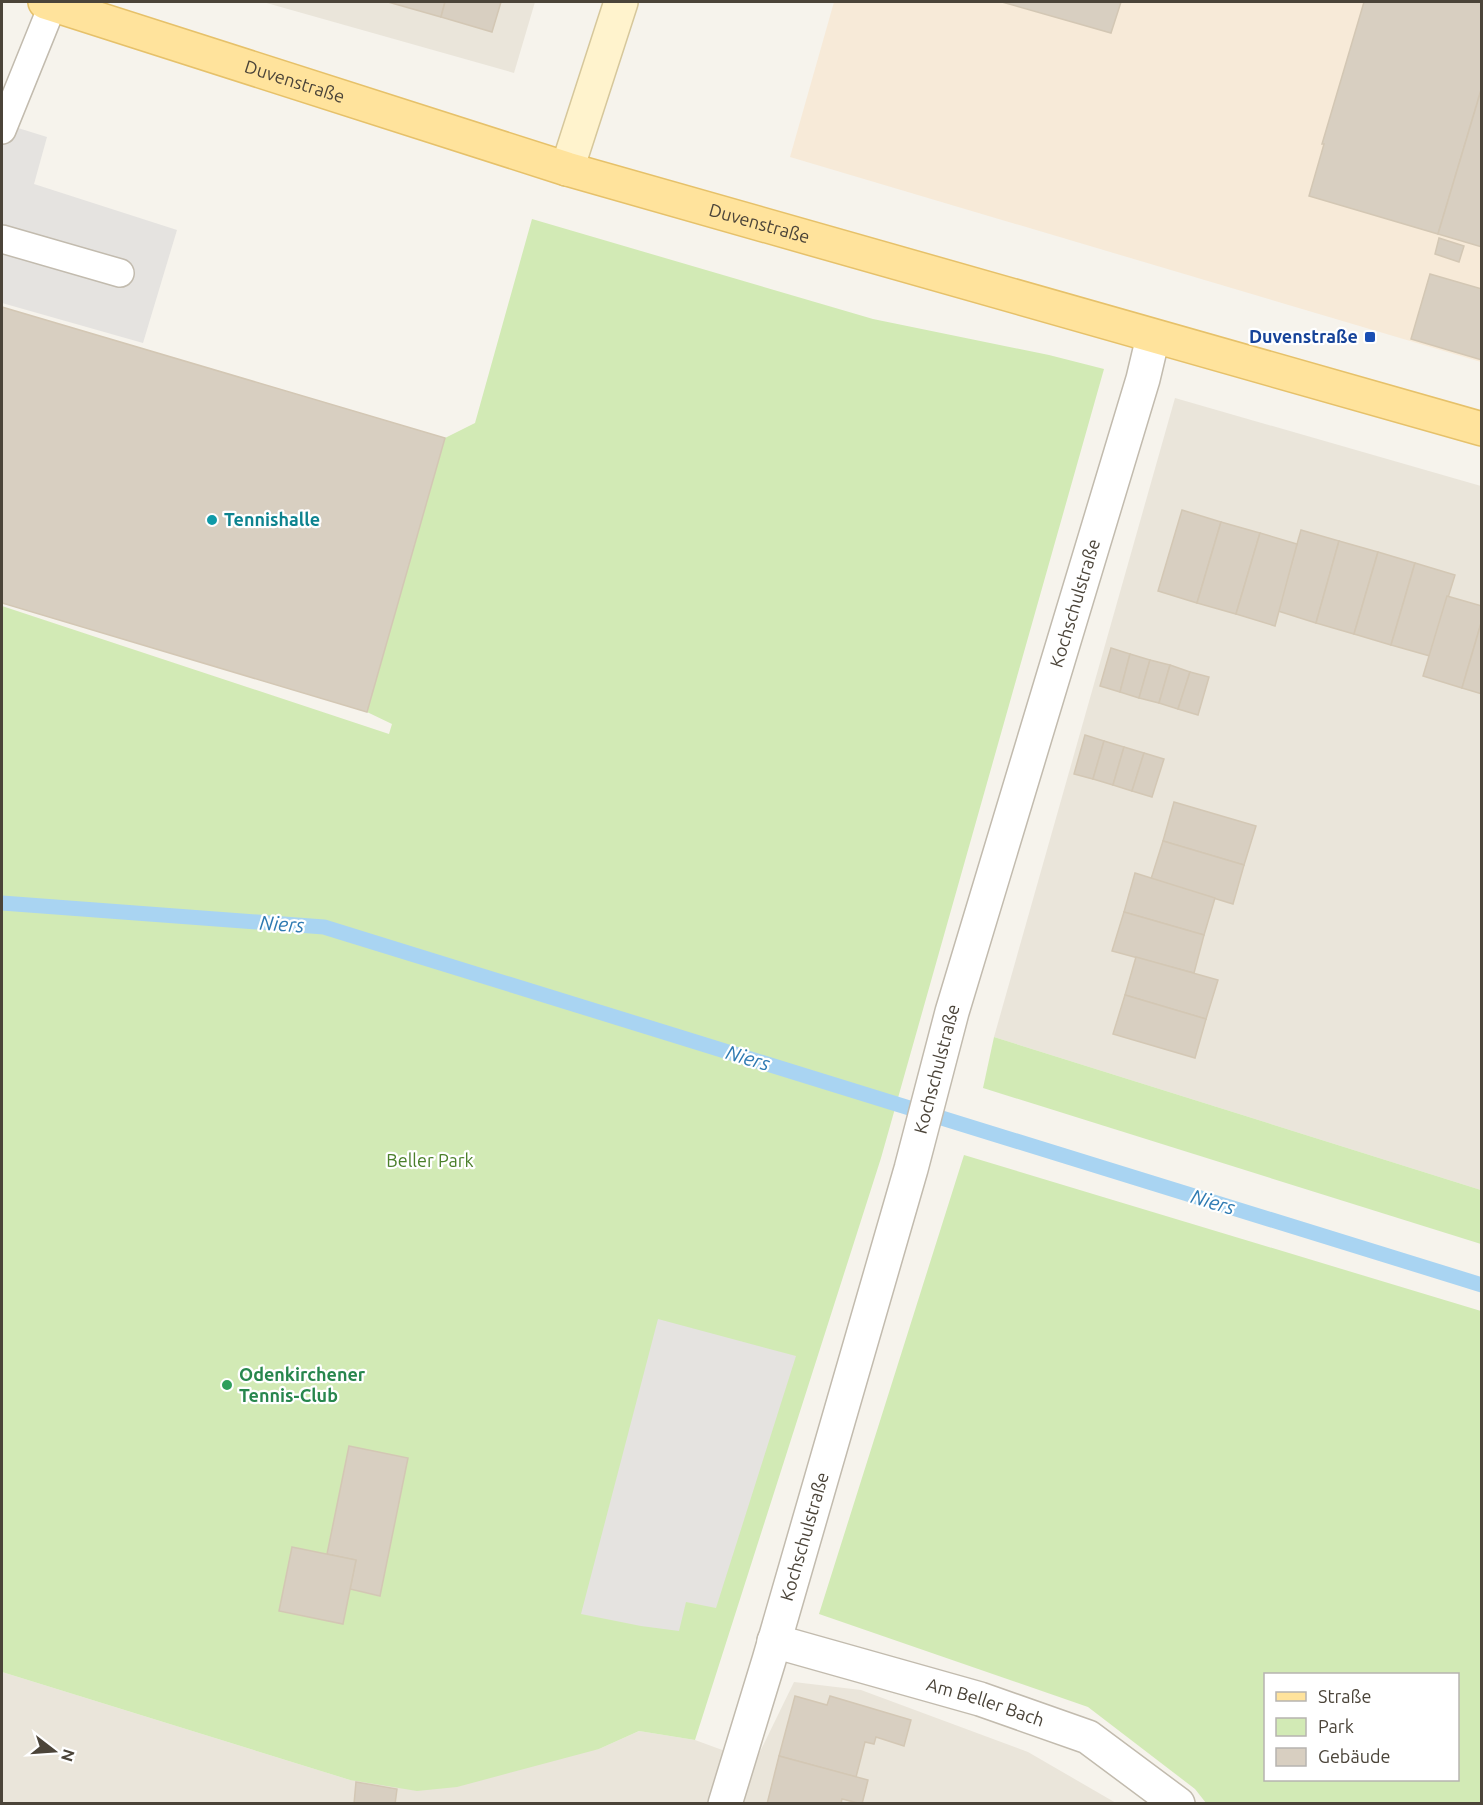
<svg xmlns="http://www.w3.org/2000/svg" width="1483" height="1805" font-family="Ubuntu,sans-serif">
<style>
.residential{fill:#eae5da}
.commercial{fill:#f7ead8}
.green{fill:#d2eab5;fill-rule:evenodd}
.parking{fill:#e5e3e0}
.lines{fill:none;stroke-linecap:round;stroke-linejoin:round}
.stream{stroke:#a9d4f2;stroke-width:15}
.building{fill:#d8cfc1;stroke:#d3c7b4;stroke-width:1.5}
.service-casing{stroke:#c2bbae;stroke-width:30}
.minor-casing{stroke:#c2bbae;stroke-width:36}
.secondary-casing{stroke:#d6c79b;stroke-width:36}
.primary-casing{stroke:#e6c16a;stroke-width:36}
.service{stroke:#fff;stroke-width:27}
.minor{stroke:#fff;stroke-width:33}
.secondary{stroke:#fff3cd;stroke-width:33}
.primary{stroke:#ffe39c;stroke-width:33}
.transit-dot{fill:#1a4fb4;stroke:#fff;stroke-width:2}
.culture-dot{fill:#0f9aa8;stroke:#fff;stroke-width:2}
.leisure-dot{fill:#2e9e5b;stroke:#fff;stroke-width:2}
.labels{text-anchor:middle;stroke-width:4.5;stroke-linejoin:round;paint-order:stroke}
.street-label{font-size:18px;fill:#4b4439;stroke:#fff}
.transit-label{font-size:18px;font-weight:bold;fill:#164399;stroke:#fff;text-anchor:end}
.culture-label{font-size:18px;font-weight:bold;fill:#0d838f;stroke:#fff;text-anchor:start}
.park-label{font-size:18px;fill:#4a7f2a;stroke:#fff}
.leisure-label{font-size:18px;font-weight:bold;fill:#27864d;stroke:#fff;text-anchor:start}
.water-label{font-size:20px;font-style:italic;fill:#2e7ab2;stroke:#fff}
</style>
<rect width="100%" height="100%" fill="#f6f3ec"/>
<!-- residential -->
<g class="residential">
<path d="M263 2H535L514 73Z"/>
<path d="M1175 398 1481 486V1190L994 1037Z"/>
<path d="M2 1672 350 1780 599 1749 639 1731 695 1740 755 1762 794 1682 861 1690 1028 1752 1116 1803H2Z"/>
</g>
<!-- commercial -->
<path class="commercial" d="M834 2H1481V362L790 157Z"/>
<!-- green -->
<g class="green">
<path d="M532 219 873 319 1049 355 1104 369 881 1158 695 1740 639 1731 599 1749 457 1787 417 1791 350 1780 2 1672V606L389 734 392 724 367 712 445 438 475 423Z"/>
<path d="M994 1037 1481 1190V1244L983 1088Z"/>
<path d="M964 1155 1481 1311V1803H1206L1195 1789 1088 1707 819 1614ZM1458 1674V1780H1266V1674Z"/>
</g>
<!-- parking -->
<g class="parking">
<path d="M2 123 47 137 34 184 177 230 143 343 2 303Z"/>
<path d="M658 1319 796 1356 716 1608 686 1602 679 1631 641 1626 581 1614Z"/>
</g>
<g class="lines">
<!-- stream -->
<path class="stream" d="M2 903 324 927 1482 1285"/>
</g>
<!-- building -->
<g class="building">
<path d="M388 2H445L441 17Z"/>
<path d="M445 2H501L492 32 441 17Z"/>
<path d="M1002 2H1121L1111 33Z"/>
<path d="M1364 2H1482V87L1438 234 1309 196 1324 144H1322Z"/>
<path d="M1482 87V247L1438 234Z"/>
<path d="M1439 238 1464 246 1459 262 1435 254Z"/>
<path d="M1430 274 1482 289V360L1411 339Z"/>
<path d="M2 307 445 438 367 712 2 603Z"/>
<path d="M1182 510 1221 522 1197 603 1158 591Z"/>
<path d="M1221 522 1260 533 1236 614 1197 603Z"/>
<path d="M1301 530 1339 541 1316 623 1278 611Z"/>
<path d="M1260 533 1297 544 1275 626 1236 614Z"/>
<path d="M1339 541 1378 552 1354 634 1316 623Z"/>
<path d="M1378 552 1415 563 1391 645 1354 634Z"/>
<path d="M1415 563 1455 575 1430 656 1391 645Z"/>
<path d="M1447 596 1482 606V620L1462 688 1423 676Z"/>
<path d="M1482 620V694L1462 688Z"/>
<path d="M1111 648 1130 654 1120 692 1100 686Z"/>
<path d="M1130 654 1150 660 1139 698 1120 692Z"/>
<path d="M1150 660 1170 665 1159 703 1139 698Z"/>
<path d="M1170 665 1190 672 1178 709 1159 703Z"/>
<path d="M1190 672 1209 677 1198 715 1178 709Z"/>
<path d="M1085 735 1104 741 1093 779 1074 774Z"/>
<path d="M1104 741 1124 747 1113 785 1093 779Z"/>
<path d="M1124 747 1144 753 1132 791 1113 785Z"/>
<path d="M1144 753 1164 759 1152 797 1132 791Z"/>
<path d="M1174 802 1256 826 1244 865 1163 841Z"/>
<path d="M1163 841 1244 865 1233 904 1151 879Z"/>
<path d="M1135 873 1215 898 1204 935 1124 912Z"/>
<path d="M1124 912 1204 935 1194 973 1112 951Z"/>
<path d="M1136 957 1218 980 1206 1019 1125 995Z"/>
<path d="M1125 995 1206 1019 1195 1058 1113 1034Z"/>
<path d="M349 1446 408 1458 380 1596 350 1589 356 1560 327 1554Z"/>
<path d="M292 1547 356 1560 343 1624 279 1611Z"/>
<path d="M795 1696 827 1705 830 1696 911 1720 904 1746 876 1737 874 1744 865 1742 856 1777 779 1756Z"/>
<path d="M779 1756 868 1780 862 1804 842 1799 841 1804H767Z"/>
<path d="M356 1782 397 1789 395 1804H354Z"/>
</g>
<g class="lines">
<!-- service casing -->
<g class="service-casing">
<g id="service">
<path d="M2 130 53 4"/>
<path d="M2 239 120 273"/>
</g>
</g>
<!-- minor casing -->
<g class="minor-casing">
<g id="minor">
<path id="s1" d="M774 1641 980 1699 1088 1737 1178 1804"/>
<path id="s2" d="M725 1804 769 1660 911 1169 952 1012 1143 379 1153 337"/>
</g>
</g>
<!-- secondary casing -->
<g class="secondary-casing">
<path id="secondary" d="M567 169 621 2"/>
</g>
<!-- primary casing -->
<g class="primary-casing">
<g id="primary">
<path id="s3" d="M45 2 567 169 1482 429"/>
</g>
</g>
<!-- service -->
<use href="#service" class="service"/>
<!-- minor -->
<use href="#minor" class="minor"/>
<!-- secondary -->
<use href="#secondary" class="secondary"/>
<!-- primary -->
<use href="#primary" class="primary"/>
</g>
<!-- markers -->
<rect class="transit-dot" x="1364" y="331" width="12" height="12" rx="3"/>
<circle class="culture-dot" cx="212" cy="520" r="6"/>
<circle class="leisure-dot" cx="227" cy="1385" r="6"/>
<g class="labels">
<!-- street labels -->
<g class="street-label">
<text dy="6" stroke="none"><textPath href="#s3" startOffset="262">Duvenstraße</textPath></text>
<text dy="6" stroke="none"><textPath href="#s3" startOffset="748">Duvenstraße</textPath></text>
<text dy="6" stroke="none"><textPath href="#s2" startOffset="1251">Kochschulstraße</textPath></text>
<text dy="6" stroke="none"><textPath href="#s2" startOffset="765">Kochschulstraße</textPath></text>
<text dy="6" stroke="none"><textPath href="#s2" startOffset="279">Kochschulstraße</textPath></text>
<text dy="6" stroke="none"><textPath href="#s1" startOffset="220">Am Beller Bach</textPath></text>
</g>
<!-- transit labels -->
<g class="transit-label">
<text x="1358" y="343">Duvenstraße</text>
</g>
<!-- culture labels -->
<g class="culture-label">
<text x="224" y="526">Tennishalle</text>
</g>
<!-- park labels -->
<g class="park-label">
<text x="430" y="1167">Beller Park</text>
</g>
<!-- leisure labels -->
<g class="leisure-label">
<text x="239" y="1381">Odenkirchener<tspan x="239" dy="21">Tennis-Club</tspan></text>
</g>
<!-- water labels -->
<g class="water-label">
<text transform="translate(282 924) rotate(4)" y="7">Niers</text>
<text transform="translate(748 1058) rotate(17)" y="7">Niers</text>
<text transform="translate(1213 1202) rotate(17)" y="7">Niers</text>
</g>
</g>
<!-- border -->
<rect width="1483" height="1805" fill="none" stroke="#4b4439" stroke-width="6"/>
<!-- legend -->
<rect x="1264" y="1673" width="195" height="108" fill="#ffffff" stroke="#b7b4b0" stroke-width="1.5"/>
<rect x="1276" y="1692" width="30" height="9" fill="#ffe39c" stroke="#b7b4b0" stroke-width="1.5"/>
<text x="1318" y="1703" font-size="18" fill="#4b4439">Straße</text>
<rect x="1276" y="1718" width="30" height="18" fill="#d2eab5" stroke="#b7b4b0" stroke-width="1.5"/>
<text x="1318" y="1733" font-size="18" fill="#4b4439">Park</text>
<rect x="1276" y="1748" width="30" height="18" fill="#d8cfc1" stroke="#b7b4b0" stroke-width="1.5"/>
<text x="1318" y="1763" font-size="18" fill="#4b4439">Gebäude</text>
<!-- north arrow -->
<g transform="translate(54 1751) rotate(107)" stroke="#ffffff" stroke-width="4.5" paint-order="stroke">
<path d="M0-4.5L10 22L0 15L-10 22Z" fill="#4b4439"/>
<text y="-9" font-size="16" font-weight="bold" text-anchor="middle" fill="#4b4439">N</text>
</g>
</svg>
